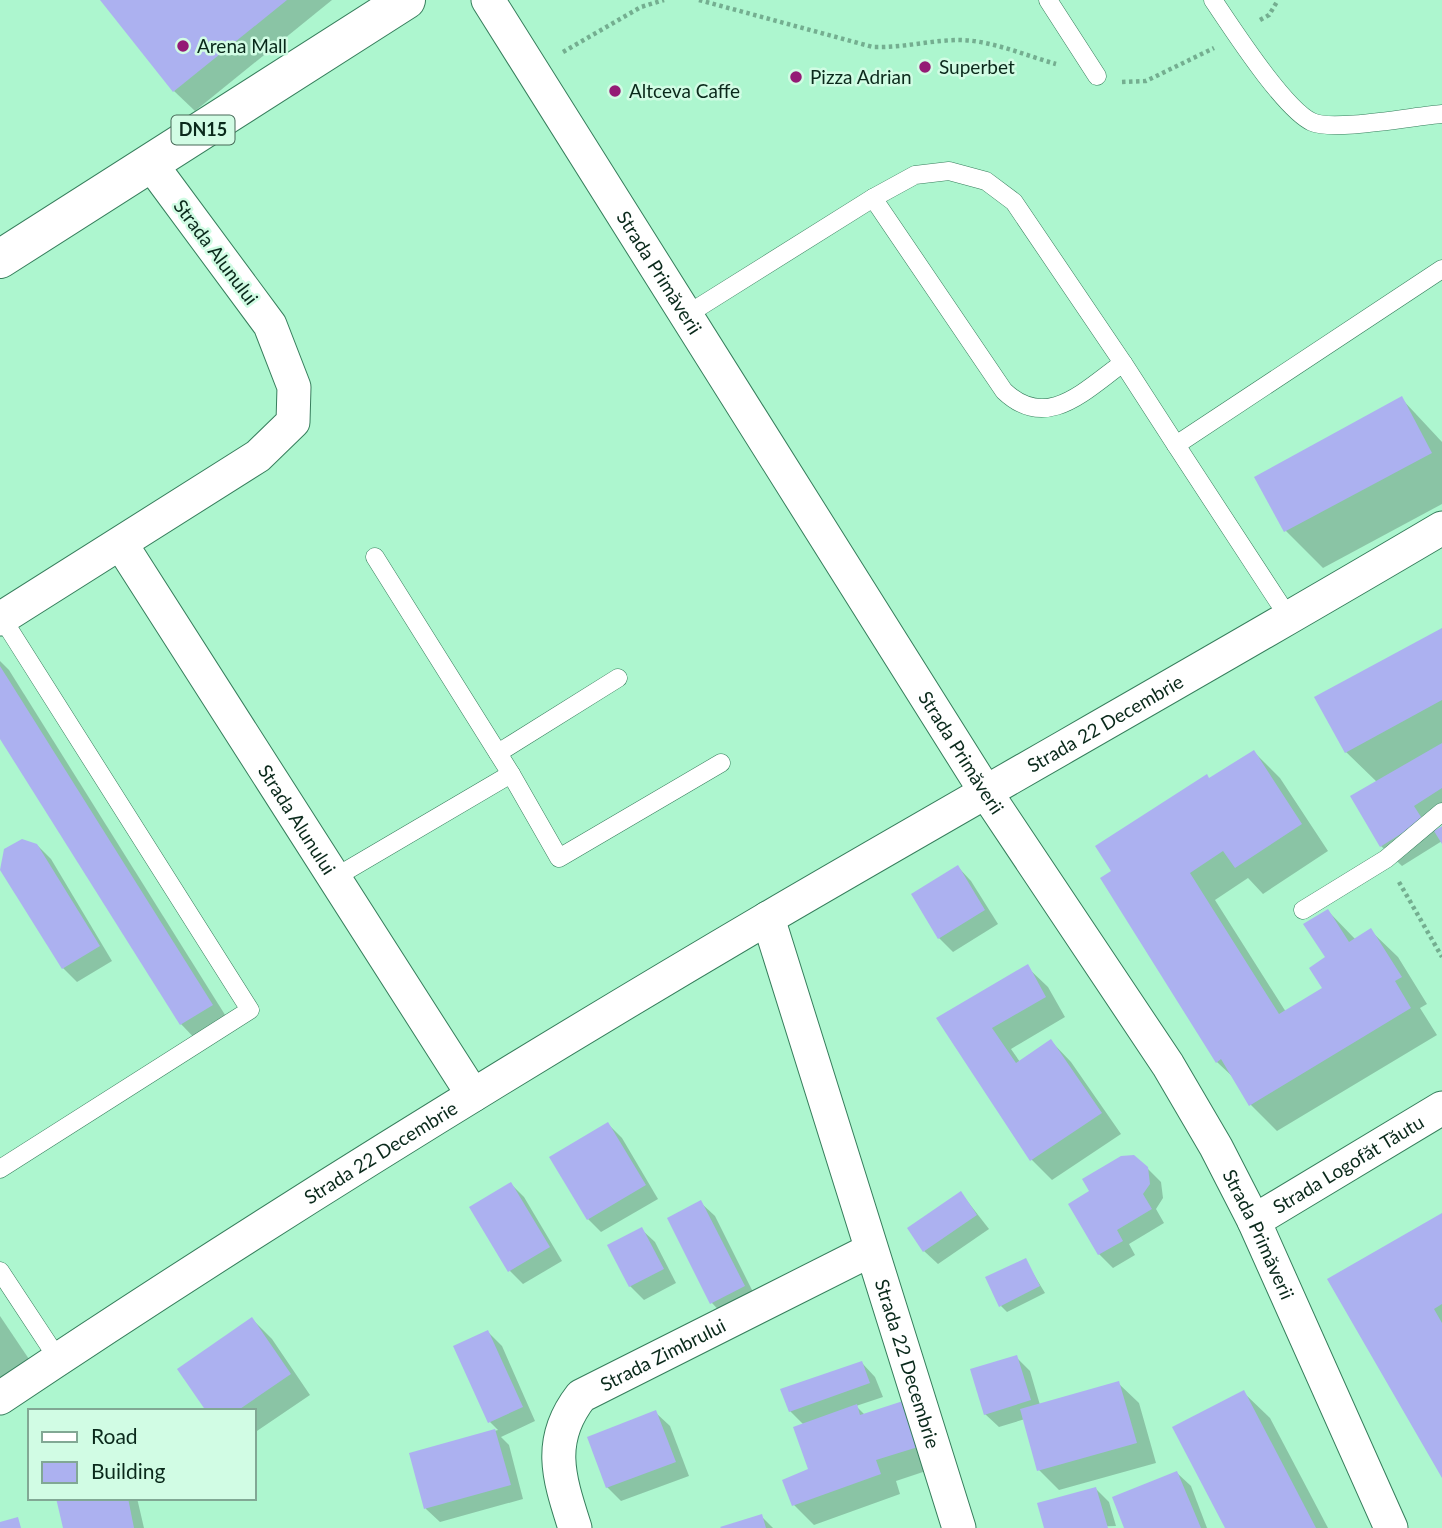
<svg xmlns="http://www.w3.org/2000/svg" width="1442" height="1528" font-family="Lato,sans-serif">
<style>
.shadow{fill:#0003}
.building{fill:#acb1f0}
.lines{fill:none;stroke-linecap:round;stroke-linejoin:round}
.service-casing{stroke:#367e5c;stroke-width:19}
.minor-casing{stroke:#367e5c;stroke-width:35}
.primary-casing{stroke:#367e5c;stroke-width:40}
.path{stroke:#74ae90;stroke-width:4.5;stroke-dasharray:3.5 3.5;stroke-linecap:butt}
.service{stroke:#fff;stroke-width:18}
.minor{stroke:#fff;stroke-width:33}
.primary{stroke:#fff;stroke-width:38}
.poi-dot{fill:#941a75;stroke:#d1fce4;stroke-width:2.5}
.labels{text-anchor:middle;stroke-width:5;stroke-linejoin:round;paint-order:stroke}
.shield{fill:#d1fce4;stroke:#466857;stroke-width:2}
.shield-label{font-size:18px;font-weight:bold;fill:#0a291b}
.poi-label{font-size:19px;fill:#0a291b;stroke:#d1fce4;text-anchor:start}
.street-label{font-size:19px;fill:#0a291b;stroke:#d1fce4}
</style>
<rect width="100%" height="100%" fill="#adf6cf"/>
<!-- shadow -->
<g class="shadow">
<path d="M102 0H332L195 111 174 91Z"/>
<path d="M1401 398 1442 442V504L1323 568 1286 531 1256 477Z"/>
<path d="M1442 630V821L1433 827 1436 832 1442 828V841L1402 866 1381 846 1377 782 1346 752Z"/>
<path d="M0 661 9 670 232 1026 201 1045 181 1024 0 736Z"/>
<path d="M1254 752 1280 778 1328 851 1263 894 1248 878 1215 900 1286 1012 1324 989 1328 911 1356 940 1371 931 1398 957 1427 1004 1420 1008 1437 1035 1277 1131 1251 1105 1235 1079 1217 1062 1113 871 1210 780Z"/>
<path d="M37 845 51 859 112 961 77 982 63 968Z"/>
<path d="M958 867 971 881 998 924 953 952 939 938Z"/>
<path d="M1027 967 1048 987 1065 1017 1011 1049 1020 1062 1051 1041 1071 1062 1121 1134 1052 1180 1032 1160 939 1018Z"/>
<path d="M608 1124 622 1138 658 1199 601 1232 588 1219Z"/>
<path d="M1147 1168 1161 1182 1163 1198 1156 1209 1164 1223 1129 1244 1135 1255 1113 1268 1099 1254 1070 1204Z"/>
<path d="M511 1184 524 1197 562 1261 523 1284 510 1271Z"/>
<path d="M961 1193 989 1229 938 1264 924 1251Z"/>
<path d="M701 1203 715 1216 757 1300 725 1317 712 1303Z"/>
<path d="M1442 1216V1474L1329 1280Z"/>
<path d="M641 1229 655 1242 676 1283 644 1300 630 1286Z"/>
<path d="M1025 1260 1045 1293 1007 1312 1001 1306Z"/>
<path d="M0 1316 37 1371 0 1395Z"/>
<path d="M252 1319 272 1339 310 1395 254 1433V1411H208Z"/>
<path d="M488 1332 502 1346 535 1421 501 1437 509 1445 523 1499 440 1522 426 1509 411 1454 498 1430 490 1422Z"/>
<path d="M1016 1357 1030 1371 1040 1405 1118 1383 1139 1403 1156 1463 1059 1490 1039 1470 1025 1419 999 1427 985 1414Z"/>
<path d="M862 1363 875 1377 883 1397 856 1406 865 1415 903 1403 938 1467 896 1481 900 1494 814 1525 794 1505 810 1470 804 1425 790 1411Z"/>
<path d="M1243 1392 1270 1418 1328 1528H1227Z"/>
<path d="M656 1413 670 1426 689 1476 621 1501 607 1487Z"/>
<path d="M1177 1473 1191 1486 1207 1528H1126Z"/>
<path d="M1096 1489 1109 1502 1116 1526 1046 1528Z"/>
<path d="M58 1498H137L144 1528H65Z"/>
<path d="M761 1516 773 1528H724Z"/>
</g>
<!-- building -->
<g class="building">
<path d="M100 0H287L173 92Z"/>
<path d="M1402 396 1432 453 1284 532 1254 477Z"/>
<path d="M1442 628V700L1345 753 1314 697Z"/>
<path d="M0 666 213 1005 180 1025 0 739Z"/>
<path d="M1442 743V788L1414 806 1423 820 1380 847 1350 796Z"/>
<path d="M1254 750 1302 824 1235 868 1223 851 1190 873 1279 1014 1322 988 1309 968 1325 957 1303 924 1328 909 1349 942 1371 928 1402 977 1395 981 1411 1008 1249 1106 1221 1059 1216 1063 1100 878 1111 871 1095 846 1207 774 1209 778Z"/>
<path d="M1442 826V844L1434 831Z"/>
<path d="M22 839 37 844 100 946 62 969 0 870 4 849Z"/>
<path d="M958 865 985 910 938 939 911 894Z"/>
<path d="M1028 964 1046 997 992 1028 1016 1063 1051 1039 1102 1113 1030 1161 936 1018Z"/>
<path d="M608 1122 646 1185 587 1220 549 1157Z"/>
<path d="M1134 1155 1148 1167 1150 1184 1143 1194 1152 1209 1117 1230 1123 1241 1098 1255 1068 1204 1089 1191 1082 1179 1121 1156Z"/>
<path d="M511 1182 550 1247 508 1272 469 1207Z"/>
<path d="M961 1191 977 1215 923 1252 907 1228Z"/>
<path d="M701 1200 745 1286 710 1304 667 1218Z"/>
<path d="M1442 1213V1304L1434 1309 1442 1323V1478L1327 1279Z"/>
<path d="M642 1227 664 1269 629 1287 607 1245Z"/>
<path d="M1026 1258 1040 1286 999 1307 985 1277Z"/>
<path d="M252 1317 291 1374 237 1411H206L177 1369Z"/>
<path d="M488 1330 523 1407 488 1423 453 1346Z"/>
<path d="M1017 1355 1031 1400 984 1415 970 1369Z"/>
<path d="M862 1361 870 1383 789 1412 780 1389Z"/>
<path d="M1119 1381 1137 1443 1037 1471 1020 1409Z"/>
<path d="M1244 1390 1316 1528H1225L1172 1427Z"/>
<path d="M903 1401 918 1447 876 1460 881 1474 792 1506 782 1480 808 1469 793 1427 857 1404 860 1415Z"/>
<path d="M656 1410 676 1462 606 1488 587 1437Z"/>
<path d="M495 1429 511 1485 424 1509 409 1453Z"/>
<path d="M1177 1471 1201 1528H1124L1112 1497Z"/>
<path d="M1096 1487 1108 1528H1044L1037 1503Z"/>
<path d="M56 1498H128L134 1528H63Z"/>
<path d="M762 1514 766 1528H721L720 1527Z"/>
<path d="M18 1517 21 1528H0V1522Z"/>
</g>
<g class="lines">
<!-- service casing -->
<g class="service-casing">
<g id="service">
<path d="M1048 0 1097 76"/>
<path d="M1213 0C1232 28 1284 109 1312 122 1333 132 1415 116 1442 114"/>
<path d="M873 198 915 175 949 171 986 181 1014 202 1123 363"/>
<path d="M688 314 873 198 1004 391C1047 432 1085 390 1123 363L1176 445 1442 269"/>
<path d="M1176 445 1289 618"/>
<path d="M375 557 511 774 559 858 721 763"/>
<path d="M498 753 618 678"/>
<path d="M334 878 511 774"/>
<path d="M1303 910 1386 859 1442 812"/>
<path d="M0 1169 250 1010 2 618"/>
<path d="M0 1271 58 1359"/>
</g>
</g>
<!-- minor casing -->
<g class="minor-casing">
<g id="minor">
<path id="s1" d="M488 0 987 794 1168 1065 1216 1147 1254 1221 1391 1528"/>
<path id="s2" d="M121 544 473 1095"/>
<path d="M0 619 258 456 293 422 294 387 270 325 151 164"/>
<path id="s3" d="M768 918 959 1528"/>
<path id="s4" d="M1254 1221 1442 1108"/>
<path id="s5" d="M0 1398C251 1230 508 1071 768 918 992 787 1219 660 1442 528"/>
<path id="s6" d="M575 1528C559 1478 546 1441 581 1396L871 1250"/>
</g>
</g>
<!-- primary casing -->
<g class="primary-casing">
<path id="primary" d="M0 259 406 0"/>
</g>
<!-- path -->
<g class="path">
<path d="M699 0 873 47C901 48 927 41 955 40 988 39 1024 55 1056 64"/>
<path d="M1260 20 1269 15 1278 0"/>
<path d="M563 52 641 7 664 0"/>
<path d="M1122 82 1146 81 1214 48"/>
<path d="M1399 882 1442 957"/>
</g>
<!-- service -->
<use href="#service" class="service"/>
<!-- minor -->
<use href="#minor" class="minor"/>
<!-- primary -->
<use href="#primary" class="primary"/>
</g>
<!-- markers -->
<g class="poi-dot">
<circle cx="183" cy="46" r="7"/>
<circle cx="925" cy="67" r="7"/>
<circle cx="796" cy="77" r="7"/>
<circle cx="615" cy="91" r="7"/>
</g>
<g class="labels">
<!-- shield labels -->
<rect class="shield" x="171.5" y="115.5" width="63" height="29" rx="5"/>
<g class="shield-label">
<text x="203" y="136">DN15</text>
</g>
<!-- poi labels -->
<g class="poi-label">
<text x="197" y="53">Arena Mall</text>
<text x="939" y="74">Superbet</text>
<text x="810" y="84">Pizza Adrian</text>
<text x="629" y="98">Altceva Caffe</text>
</g>
<!-- street labels -->
<g class="street-label">
<text transform="translate(216 252) rotate(53)" y="7">Strada Alunului</text>
<text dy="7" stroke="none"><textPath href="#s1" startOffset="322">Strada Primăverii</textPath></text>
<text dy="7" stroke="none"><textPath href="#s5" startOffset="1295">Strada 22 Decembrie</textPath></text>
<text dy="7" stroke="none"><textPath href="#s1" startOffset="889">Strada Primăverii</textPath></text>
<text dy="7" stroke="none"><textPath href="#s2" startOffset="327">Strada Alunului</textPath></text>
<text dy="7" stroke="none"><textPath href="#s5" startOffset="453">Strada 22 Decembrie</textPath></text>
<text dy="7" stroke="none"><textPath href="#s4" startOffset="110">Strada Logofăt Tăutu</textPath></text>
<text dy="7" stroke="none"><textPath href="#s1" startOffset="1456">Strada Primăverii</textPath></text>
<text dy="7" stroke="none"><textPath href="#s6" startOffset="231">Strada Zimbrului</textPath></text>
<text dy="7" stroke="none"><textPath href="#s3" startOffset="467">Strada 22 Decembrie</textPath></text>
</g>
</g>
<!-- legend -->
<rect x="28" y="1409" width="228" height="91" fill="#d1fce4" stroke="#81a894" stroke-width="2"/>
<rect x="42" y="1432" width="35" height="10" fill="#ffffff" stroke="#81a894" stroke-width="2"/>
<text x="91" y="1444" font-size="21" fill="#0a291b">Road</text>
<rect x="42" y="1462" width="35" height="21" fill="#acb1f0" stroke="#81a894" stroke-width="2"/>
<text x="91" y="1479" font-size="21" fill="#0a291b">Building</text>
</svg>
